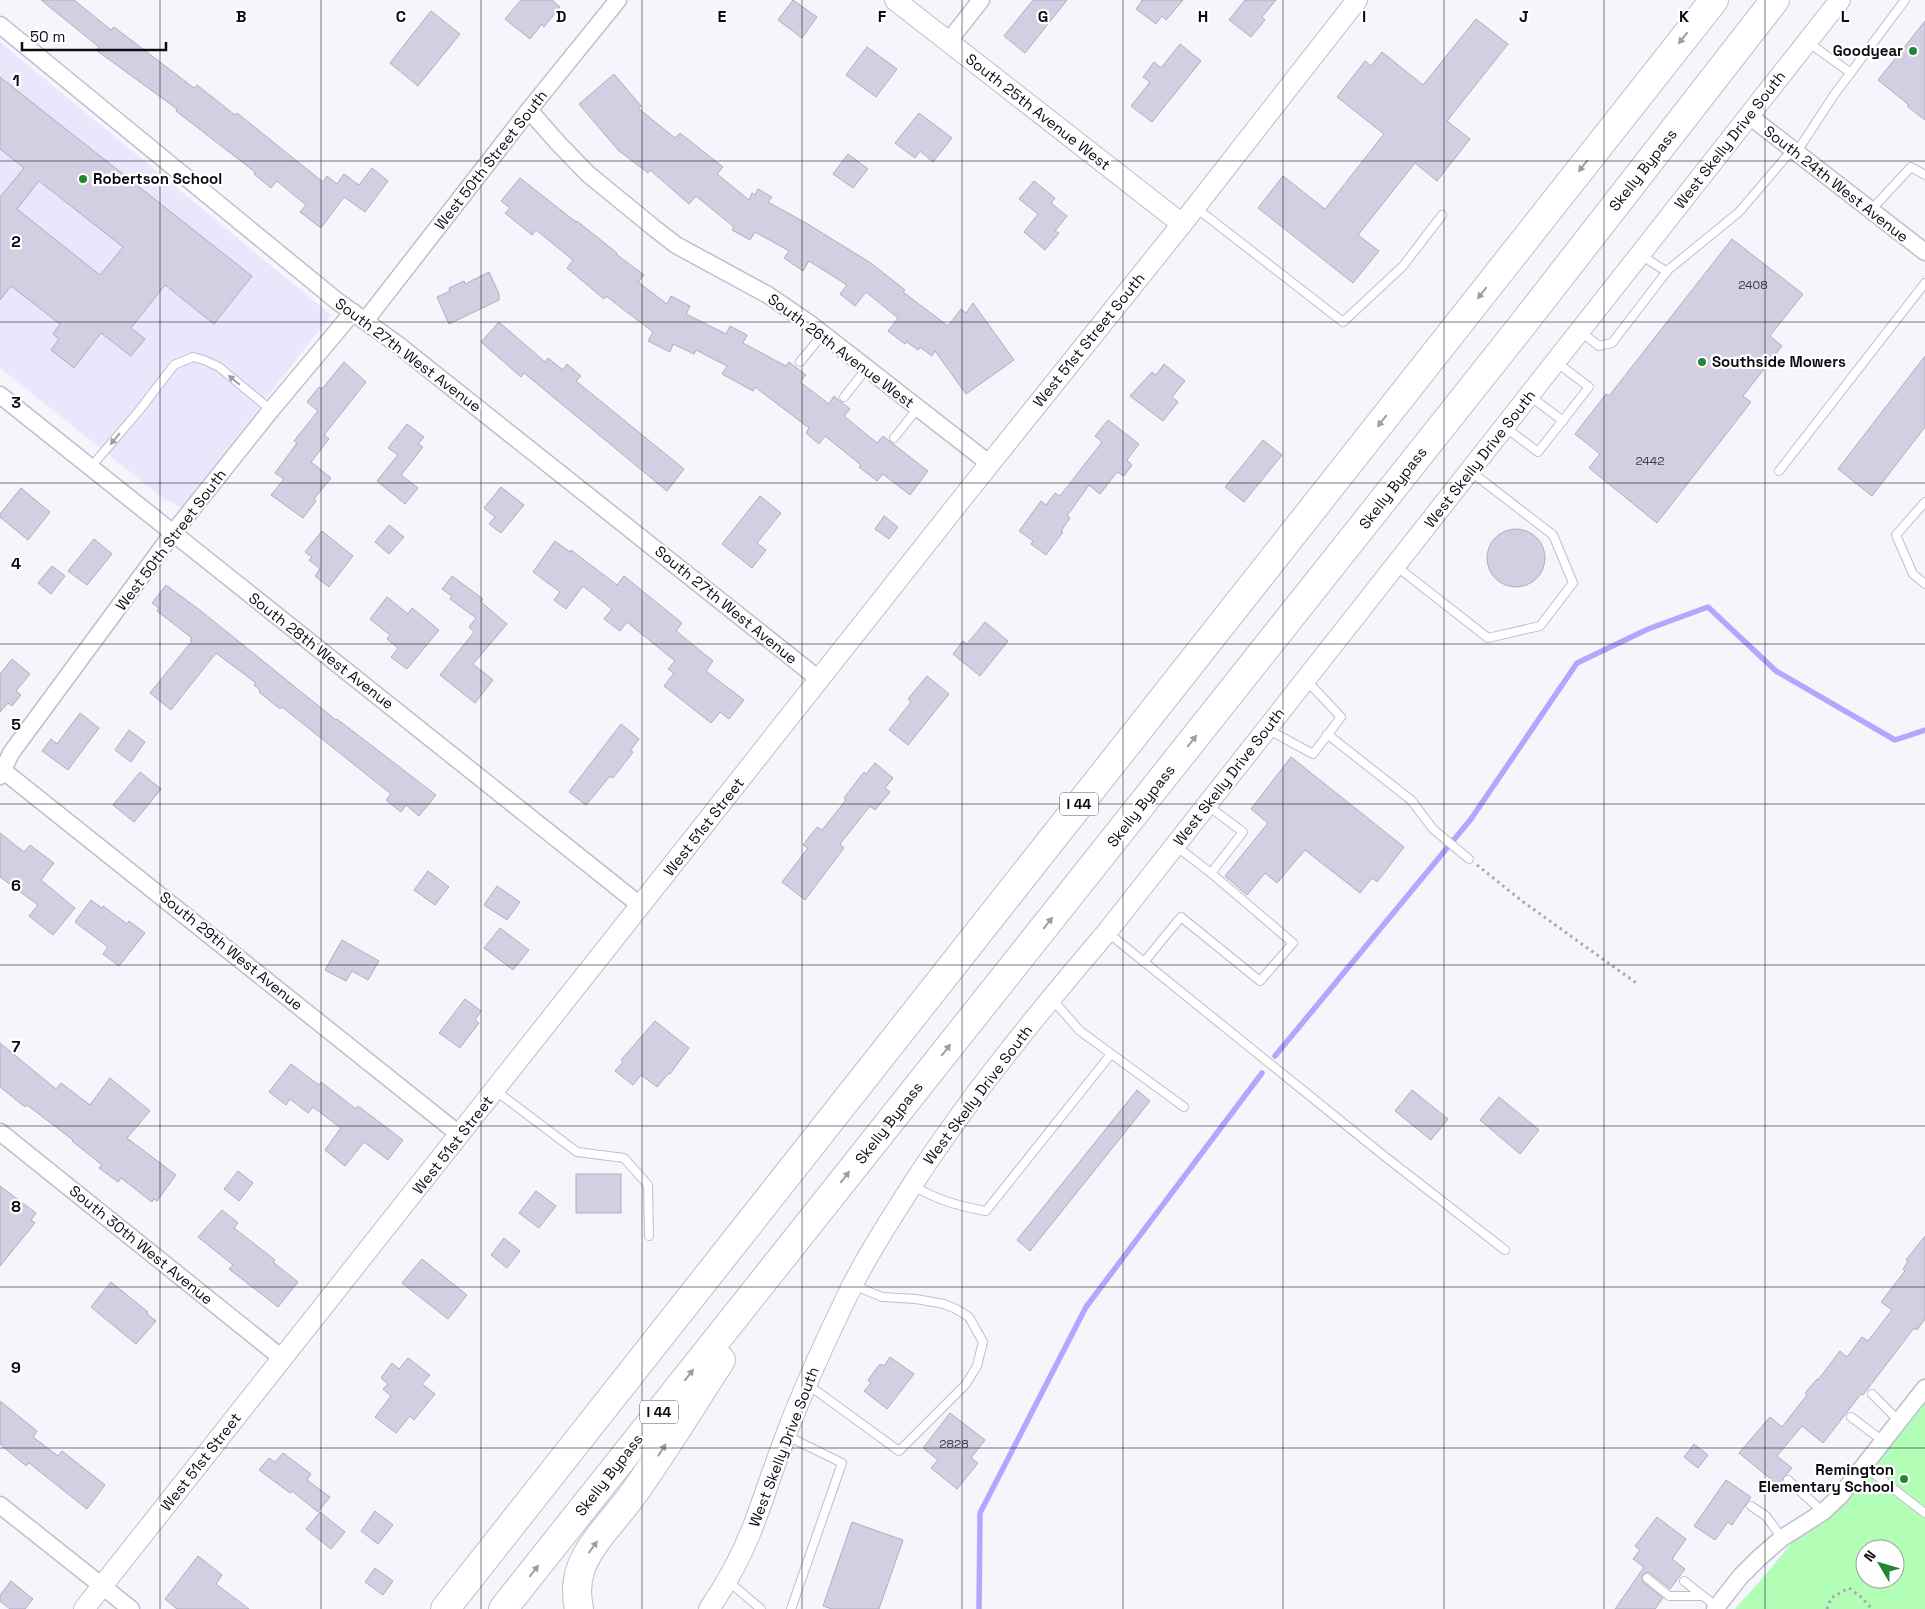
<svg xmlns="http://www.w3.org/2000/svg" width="1925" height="1609" font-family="'Space Grotesk',sans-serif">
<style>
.built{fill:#eae7fc}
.green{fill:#b3feb7;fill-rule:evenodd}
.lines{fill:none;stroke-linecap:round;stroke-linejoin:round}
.stream{stroke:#b6a5ff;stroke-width:5.5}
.building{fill:#d2cfe2;stroke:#afadbe;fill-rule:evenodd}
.service-casing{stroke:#bfbdcf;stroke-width:10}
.minor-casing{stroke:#bfbdcf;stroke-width:19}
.tertiary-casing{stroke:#bfbdcf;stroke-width:22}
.motorway-casing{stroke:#bfbdcf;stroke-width:30}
.path{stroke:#a8a7ae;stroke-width:3;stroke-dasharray:2.5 4;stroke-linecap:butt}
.service{stroke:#fff;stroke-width:8}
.minor{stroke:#fff;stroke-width:16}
.tertiary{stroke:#fff;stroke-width:20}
.motorway{stroke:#fff;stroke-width:28}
.oneway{fill:#9e9da0}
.grid{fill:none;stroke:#0c0b11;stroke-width:1;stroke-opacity:0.55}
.poi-dot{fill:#268435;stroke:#fff;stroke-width:2}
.labels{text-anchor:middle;stroke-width:4.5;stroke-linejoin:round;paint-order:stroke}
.number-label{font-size:12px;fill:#3e3c45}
.shield{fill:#fff;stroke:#555458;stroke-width:1}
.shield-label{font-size:14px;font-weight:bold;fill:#0c0b11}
.poi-label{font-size:15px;font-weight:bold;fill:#0c0b11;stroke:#fff;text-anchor:end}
.street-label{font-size:15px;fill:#0c0b11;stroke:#fff}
.grid-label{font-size:16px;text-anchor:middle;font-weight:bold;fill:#0c0b11;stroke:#fff;stroke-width:4.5;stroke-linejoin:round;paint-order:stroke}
</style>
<rect width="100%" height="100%" fill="#f6f5fc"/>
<!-- built -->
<path class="built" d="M0 42 331 315 181 508 170 501 165 500 0 368Z"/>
<!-- green -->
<path class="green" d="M1925 1378V1609H1735L1767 1573ZM1865 1549H1895V1579H1865Z"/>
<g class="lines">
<!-- stream -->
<g class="stream">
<path d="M1275 1056 1471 819 1577 663 1648 629 1708 607 1776 671 1895 740 1925 730"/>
<path d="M979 1609 980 1513 1086 1307 1262 1073"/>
</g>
</g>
<!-- building -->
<g class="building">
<path d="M41 0H74L111 30 114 27 194 88 197 85 235 115 237 113 323 182 327 176 337 184 344 174 359 185 372 168 388 181 365 212 344 197 321 228 300 212 306 205 277 181 271 188 254 174 255 172 176 111 177 109 96 50 99 47Z"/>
<path d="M521 0H552L560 7 544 27 542 24 530 39 505 19Z"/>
<path d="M793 0 817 17 802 38 778 20Z"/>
<path d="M1033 0H1067L1025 53 1004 36Z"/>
<path d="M1141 0H1183L1166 20 1162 16 1156 24 1136 9 1142 1Z"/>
<path d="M1245 0H1276L1262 17 1265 20 1251 37 1229 20Z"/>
<path d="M431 11 460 34 418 86 390 63Z"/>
<path d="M1476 19 1508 44 1447 121 1470 139 1437 181 1415 163 1358 235 1379 251 1353 283 1258 208 1283 176 1325 209 1384 134 1337 97 1365 61 1371 66 1382 52 1423 85Z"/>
<path d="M1925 21V120L1907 106 1909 105 1878 80Z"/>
<path d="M1180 44 1201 61 1152 122 1131 106 1150 82 1143 77 1154 62 1161 68Z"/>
<path d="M867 47 897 69 876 97 846 75Z"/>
<path d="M614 74 641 106 638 108 675 138 680 133 723 167 717 174 749 200 752 193 755 195 758 189 772 197 768 202 806 223 871 263 905 290 903 292 948 326 961 309 966 313 973 303 1014 360 966 394 935 351 932 356 920 347 918 350 907 342 905 344 888 331 898 318 866 292 855 306 840 294 847 285 809 261 803 271 784 258 789 251 755 232 750 240 732 230 734 227 696 196 689 204 650 170 648 173 618 150 579 104Z"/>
<path d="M0 77 252 276 214 324 165 285 131 328 145 339 131 356 101 333 74 368 51 350 59 339 53 334 60 324 11 286 0 300V197L24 168 0 149ZM39 181 123 247 100 275 17 209Z"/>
<path d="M919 113 952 138 933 162 920 151 915 158 895 143Z"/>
<path d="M848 154 868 169 853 188 833 174Z"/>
<path d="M520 178 576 222 577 221 617 253 616 254 644 275 638 282 667 304 671 296 690 306 686 314 726 334 730 326 747 335 743 343 786 366 789 362 806 375 800 382 829 404 834 396 850 409 844 416 877 443 883 436 928 471 910 495 883 474 877 481 859 467 861 465 825 436 819 444 806 433 809 428 755 387 753 391 722 374 727 366 696 350 694 354 673 344 670 352 648 341 653 332 606 296 604 299 567 268 573 260 536 230 532 235 505 213 510 208 501 201Z"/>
<path d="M1034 181 1055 198 1051 203 1067 216 1055 231 1059 233 1045 250 1024 232 1038 214 1019 199Z"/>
<path d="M1732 239 1803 294 1770 336 1782 346 1743 396 1751 402 1657 523 1589 468 1600 454 1575 434 1606 394 1609 396Z"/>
<path d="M489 272 499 294V300L449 324 437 297 450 291 449 288 464 281 465 284Z"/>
<path d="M499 322 545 362 548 358 563 370 567 364 581 376 576 381 684 469 667 491 524 373 521 377 481 342Z"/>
<path d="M1925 356V427L1872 496 1838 469Z"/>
<path d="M344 362 366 382 324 435 329 439 311 462 331 478 314 499 316 501 303 518 271 495 284 479 275 473 297 443 294 441 318 411 307 402 319 387 322 389Z"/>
<path d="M1164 364 1185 381 1172 397 1178 402 1163 421 1130 396 1152 372 1156 375Z"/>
<path d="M1108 420 1139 444 1127 460 1132 465 1124 476 1117 472 1100 494 1089 485 1067 516 1070 518 1061 531 1063 532 1046 555 1031 544 1033 541 1019 531 1041 501 1046 505 1055 493 1060 496 1102 442 1095 436Z"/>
<path d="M407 424 424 437 418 444 423 447 401 475 418 488 405 504 377 481 398 455 388 448Z"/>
<path d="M1263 440 1282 455 1244 502 1225 487Z"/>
<path d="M501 487 524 505 501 533 489 524 495 517 484 508Z"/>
<path d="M21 488 50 512 28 540 0 517V514Z"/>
<path d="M760 496 781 513 757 543 766 550 752 568 722 544Z"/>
<path d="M884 516 898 527 889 539 875 529Z"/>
<path d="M389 525 404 537 389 554 375 542Z"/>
<circle cx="1516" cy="558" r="29"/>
<path d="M322 531 353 556 329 587 315 576 320 569 309 560 312 557 305 552Z"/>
<path d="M94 539 112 554 87 585 68 571Z"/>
<path d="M555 541 570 552 571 550 617 585 624 576 682 623 676 631 713 661 706 671 744 700 729 719 720 712 711 723 664 686 674 673 668 669 675 661 627 622 620 631 604 619 612 609 583 586 566 609 554 600 560 592 533 572Z"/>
<path d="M52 566 65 576 51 594 38 583Z"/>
<path d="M452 576 483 599 481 602 507 624 473 664 493 680 475 703 440 675 474 632 469 627 476 618 450 599 452 596 442 589Z"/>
<path d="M166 585 201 611 336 720 337 719 436 795 419 816 406 805 401 812 386 800 391 794 282 707 280 709 259 692 260 690 254 685 256 683 216 653 171 710 150 693 192 641 190 640 192 638 157 611 159 608 152 603Z"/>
<path d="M387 597 408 614 412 608 439 630 407 669 391 657 398 648 387 639 390 635 370 619Z"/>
<path d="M985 622 1008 641 980 676 953 654 963 641 967 644Z"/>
<path d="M12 659 30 674 16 691 21 695 12 706 8 703 0 712V674Z"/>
<path d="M927 676 949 694 908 745 889 730 911 702 908 699Z"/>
<path d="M80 713 99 728 68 770 42 751 51 739 57 744Z"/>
<path d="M621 724 639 739 630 751 633 752 613 778 610 776 586 805 569 792Z"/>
<path d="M129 730 145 742 131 762 115 750Z"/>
<path d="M1291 757 1404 847 1377 882 1372 878 1360 893 1305 850 1277 883 1265 873 1247 895 1225 876 1268 823 1251 809Z"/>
<path d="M875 763 893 778 885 788 890 792 875 810 870 806 840 844 844 848 805 900 782 882 808 848 803 845 817 827 822 830 846 800 844 798 864 772 866 774Z"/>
<path d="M140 772 161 789 134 822 113 805Z"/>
<path d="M0 833 24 852 30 845 54 863 41 880 75 908 53 935 29 916 38 905 0 877Z"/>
<path d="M428 871 449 887 435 905 414 890Z"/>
<path d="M497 886 520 902 507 920 484 905Z"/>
<path d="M91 900 102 908 103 906 127 924 129 921 145 933 119 966 103 954 108 947 75 922Z"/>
<path d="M500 928 529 950 513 970 484 948Z"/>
<path d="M342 940 379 961 368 980 352 971 346 981 325 970Z"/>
<path d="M465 999 481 1011 475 1020 479 1023 460 1048 439 1033Z"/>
<path d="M655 1021 689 1048 670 1074 669 1073 657 1087 641 1075 633 1085 615 1071 623 1062 621 1060Z"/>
<path d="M0 1043 56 1089 61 1083 90 1105 110 1078 150 1111 127 1138 176 1175 157 1201 154 1199 152 1202 121 1178 118 1182 99 1168 102 1165 72 1141 73 1140 27 1105 25 1107 0 1087Z"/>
<path d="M291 1064 319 1085 321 1082 356 1109 358 1106 403 1140 388 1160 364 1142 345 1166 325 1150 341 1128 313 1107 308 1113 290 1099 286 1105 269 1092Z"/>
<path d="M1137 1090 1150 1101 1030 1251 1017 1240Z"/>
<path d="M1412 1090 1448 1119 1431 1140 1395 1111Z"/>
<path d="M1499 1097 1539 1130 1520 1154 1480 1120Z"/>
<path d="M238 1171 253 1183 239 1201 224 1189Z"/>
<rect x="576" y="1174" width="45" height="39"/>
<path d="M0 1186 36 1213 31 1220 35 1223 0 1266Z"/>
<path d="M536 1191 556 1206 539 1228 519 1213Z"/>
<path d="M222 1210 238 1223 234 1228 275 1260 273 1262 298 1282 278 1307 229 1269 233 1265 198 1237Z"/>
<path d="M1925 1236V1319L1917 1330 1914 1328 1863 1395 1861 1394 1823 1443 1802 1426 1777 1456 1792 1468 1778 1485 1739 1453 1770 1417 1782 1427 1807 1395 1805 1393 1817 1379 1818 1380 1840 1351 1847 1357 1862 1337 1868 1341 1892 1310 1881 1302 1905 1271 1903 1269 1908 1261 1906 1260Z"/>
<path d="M504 1238 520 1251 507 1268 491 1255Z"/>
<path d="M422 1259 467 1295 448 1319 402 1283Z"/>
<path d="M111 1282 148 1312 147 1314 156 1321 136 1344 91 1307Z"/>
<path d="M890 1357 914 1374 887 1409 864 1391 871 1383 868 1380 880 1364 884 1366Z"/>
<path d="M408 1358 430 1375 422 1384 435 1394 414 1420 410 1416 396 1433 375 1417 391 1396 383 1389 388 1384 381 1378 392 1363 399 1369Z"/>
<path d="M0 1401 37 1431 33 1437 58 1456 62 1451 105 1485 87 1509 29 1463 26 1466 0 1444Z"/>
<path d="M950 1413 985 1440 971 1458 978 1463 957 1489 931 1468 938 1460 923 1448Z"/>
<path d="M1694 1444 1708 1455 1698 1468 1684 1457Z"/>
<path d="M283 1453 311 1474 307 1480 330 1497 318 1512 292 1491 290 1493 259 1470 269 1458 275 1462Z"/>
<path d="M1726 1480 1751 1497 1732 1525 1728 1522 1715 1540 1694 1526Z"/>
<path d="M375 1511 393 1525 378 1544 361 1531Z"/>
<path d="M320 1512 345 1532 331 1549 306 1529Z"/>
<path d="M1657 1517 1686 1539 1672 1559 1685 1569 1670 1589 1650 1573H1645L1642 1575 1643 1582 1663 1598 1655 1609H1615L1644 1567 1633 1559 1640 1550 1635 1546Z"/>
<path d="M852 1522 903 1540 879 1609H832L823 1606Z"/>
<path d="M198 1556 222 1575 216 1584 249 1609H177L165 1599Z"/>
<path d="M375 1568 393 1581 383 1595 365 1582Z"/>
<path d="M11 1581 33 1599 25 1609H10L0 1601V1595Z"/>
</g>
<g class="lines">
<!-- service casing -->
<g class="service-casing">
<g id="service">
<path d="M1809 43 1851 73"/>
<path d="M1796 153 1834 95 1905 0"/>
<path d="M1195 207 1343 322 1403 266 1442 215"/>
<path d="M1871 210 1911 167 1925 175"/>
<path d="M1641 255 1667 272"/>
<path d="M1581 332 1599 346 1612 343 1668 270 1739 212 1792 150"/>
<path d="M800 362 823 334"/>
<path d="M1530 396 1563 421"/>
<path d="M844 397 867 368"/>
<path d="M1505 427 1538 452 1589 387 1556 362"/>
<path d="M894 438 918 408"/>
<path d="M90 468 138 412 174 365 193 357 204 360 219 367 271 410"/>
<path d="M1779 471 1925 283"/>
<path d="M1925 502 1896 535 1913 574 1925 584"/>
<path d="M1396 566 1488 638 1540 626 1573 583 1553 535 1470 471"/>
<path d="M1267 729 1313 754 1341 717 1306 680"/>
<path d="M1327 734 1411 800 1433 829 1469 859"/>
<path d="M1177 847 1211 873 1243 832 1208 806"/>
<path d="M1107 932 1383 1155 1505 1250"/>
<path d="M1144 962 1181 917 1260 981 1293 943 1211 873"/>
<path d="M1052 999 1080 1031 1184 1107"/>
<path d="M496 1091 577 1152 624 1158 648 1185 649 1236"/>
<path d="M913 1186C938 1200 958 1206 986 1211L1111 1054"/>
<path d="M807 1384 899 1451 966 1384 977 1366 983 1342 969 1317 956 1309 944 1304 916 1299 882 1297 853 1285"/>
<path d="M1872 1394 1899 1421"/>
<path d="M1851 1417 1883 1441"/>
<path d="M787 1436 842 1463 791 1609"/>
<path d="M1864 1466 1925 1513"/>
<path d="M1788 1480 1823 1512"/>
<path d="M1751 1506 1766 1516 1782 1538"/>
<path d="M1647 1578 1669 1596H1702"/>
<path d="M728 1581 761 1609"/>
<path d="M1684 1581 1717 1607"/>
</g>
</g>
<!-- minor casing -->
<g class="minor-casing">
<g id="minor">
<path d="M0 25 337 301 397 344 820 680"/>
<path d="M948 42 981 0"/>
<path d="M529 110 558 143 588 174 654 228 676 245 768 295 809 323 990 464"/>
<path d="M1748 115 1925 252"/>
<path d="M365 321 529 110 618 0"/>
<path d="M0 395 641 906"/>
<path d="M0 768 460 1135"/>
<path d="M0 776 11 753 173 533 271 410 353 312"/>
<path d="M0 1132 283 1359"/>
<path d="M0 1505 131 1609"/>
<path d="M1715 1609 1740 1577 1759 1558 1782 1538 1823 1512 1840 1496 1925 1388"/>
</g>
</g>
<!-- tertiary casing -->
<g class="tertiary-casing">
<g id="tertiary">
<path d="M895 0 1182 224"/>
<path d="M84 1609 964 496 1182 224 1357 0"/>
<path d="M709 1609C726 1584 741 1557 752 1529 764 1498 774 1466 786 1435 805 1384 828 1335 852 1286 869 1252 890 1220 911 1187 969 1097 1037 1014 1107 932L1840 0"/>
</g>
</g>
<!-- motorway casing -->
<g class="motorway-casing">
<g id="motorway">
<path d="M445 1609 1714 0"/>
<path d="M503 1609 1523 324 1775 0"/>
<path d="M579 1609C576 1595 576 1582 581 1568 590 1542 620 1514 636 1490 666 1448 693 1403 721 1360"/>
</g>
</g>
<!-- path -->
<g class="path">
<path d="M1477 865 1522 901 1639 985"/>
<path d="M1827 1609 1831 1598 1849 1588 1860 1596 1872 1609"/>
</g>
<!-- service -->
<use href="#service" class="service"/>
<!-- minor -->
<use href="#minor" class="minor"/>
<!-- tertiary -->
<use href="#tertiary" class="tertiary"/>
<!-- motorway -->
<use href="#motorway" class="motorway"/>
</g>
<!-- one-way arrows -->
<defs><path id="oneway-solid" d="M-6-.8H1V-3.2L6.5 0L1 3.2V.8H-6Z" transform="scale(1.25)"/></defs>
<g class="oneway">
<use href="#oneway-solid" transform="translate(1683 38) rotate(128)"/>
<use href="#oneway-solid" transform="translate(1583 166) rotate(128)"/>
<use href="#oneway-solid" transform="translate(1482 293) rotate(128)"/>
<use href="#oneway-solid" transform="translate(234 380) rotate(-141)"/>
<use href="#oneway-solid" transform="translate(1382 421) rotate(128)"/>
<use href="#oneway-solid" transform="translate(115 439) rotate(130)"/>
<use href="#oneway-solid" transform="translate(1192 741) rotate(-52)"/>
<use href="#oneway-solid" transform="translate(1048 923) rotate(-52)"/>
<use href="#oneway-solid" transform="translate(946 1050) rotate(-52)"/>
<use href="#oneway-solid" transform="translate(845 1177) rotate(-52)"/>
<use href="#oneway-solid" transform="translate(689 1375) rotate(-52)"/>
<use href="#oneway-solid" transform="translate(662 1450) rotate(-57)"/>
<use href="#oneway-solid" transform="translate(593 1547) rotate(-54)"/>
<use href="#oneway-solid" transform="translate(534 1571) rotate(-52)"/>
</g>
<!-- grid -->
<path class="grid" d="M160 0V1609M321 0V1609M481 0V1609M642 0V1609M802 0V1609M962 0V1609M1123 0V1609M1283 0V1609M1444 0V1609M1604 0V1609M1765 0V1609M0 161H1925M0 322H1925M0 483H1925M0 644H1925M0 804H1925M0 965H1925M0 1126H1925M0 1287H1925M0 1448H1925"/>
<!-- markers -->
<g class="poi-dot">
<circle cx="1913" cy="51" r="5"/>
<circle cx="83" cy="179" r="5"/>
<circle cx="1702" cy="362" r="5"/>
<circle cx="1904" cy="1479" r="5"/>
</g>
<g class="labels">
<!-- number labels -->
<g class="number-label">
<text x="1753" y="289">2408</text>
<text x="1650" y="465">2442</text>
<text x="954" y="1448">2828</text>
</g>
<!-- shield labels -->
<g class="shield">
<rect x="1060" y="792.5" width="38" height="23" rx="4"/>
<rect x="640" y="1400.5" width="38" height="23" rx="4"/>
</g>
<g class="shield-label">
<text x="1079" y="809">I 44</text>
<text x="659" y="1417">I 44</text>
</g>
<!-- poi labels -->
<g class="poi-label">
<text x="1903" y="56">Goodyear</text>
<text x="93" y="184" text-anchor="start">Robertson School</text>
<text x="1712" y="367" text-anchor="start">Southside Mowers</text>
<text x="1894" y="1475">Remington<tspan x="1894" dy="17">Elementary School</tspan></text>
</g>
<!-- street labels -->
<g class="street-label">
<text transform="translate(1038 112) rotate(38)" y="5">South 25th Avenue West</text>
<text transform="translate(1730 140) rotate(-52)" y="5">West Skelly Drive South</text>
<text transform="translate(491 160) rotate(-52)" y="5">West 50th Street South</text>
<text transform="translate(1643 170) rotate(-52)" y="5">Skelly Bypass</text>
<text transform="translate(1836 184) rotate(38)" y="5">South 24th West Avenue</text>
<text transform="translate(1089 340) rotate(-51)" y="5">West 51st Street South</text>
<text transform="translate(841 351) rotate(37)" y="5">South 26th Avenue West</text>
<text transform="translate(408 355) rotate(37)" y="5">South 27th West Avenue</text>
<text transform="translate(1480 459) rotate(-52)" y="5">West Skelly Drive South</text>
<text transform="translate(1393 488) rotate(-52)" y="5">Skelly Bypass</text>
<text transform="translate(171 540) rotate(-53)" y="5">West 50th Street South</text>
<text transform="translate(726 605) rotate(39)" y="5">South 27th West Avenue</text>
<text transform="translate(321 651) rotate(38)" y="5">South 28th West Avenue</text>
<text transform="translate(1229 777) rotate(-52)" y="5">West Skelly Drive South</text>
<text transform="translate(1141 806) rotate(-52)" y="5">Skelly Bypass</text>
<text transform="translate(704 827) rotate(-52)" y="5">West 51st Street</text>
<text transform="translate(231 951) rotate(39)" y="5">South 29th West Avenue</text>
<text transform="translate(978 1095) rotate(-53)" y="5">West Skelly Drive South</text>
<text transform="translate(889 1123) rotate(-52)" y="5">Skelly Bypass</text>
<text transform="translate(453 1145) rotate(-52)" y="5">West 51st Street</text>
<text transform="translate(141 1245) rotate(39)" y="5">South 30th West Avenue</text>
<text transform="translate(784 1447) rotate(-69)" y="5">West Skelly Drive South</text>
<text transform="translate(201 1462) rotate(-52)" y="5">West 51st Street</text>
<text transform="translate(609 1475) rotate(-52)" y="5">Skelly Bypass</text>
</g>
</g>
<g class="grid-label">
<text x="241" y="22">B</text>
<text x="401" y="22">C</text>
<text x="561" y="22">D</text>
<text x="722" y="22">E</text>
<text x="882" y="22">F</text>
<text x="1043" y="22">G</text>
<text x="1203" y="22">H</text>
<text x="1364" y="22">I</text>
<text x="1524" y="22">J</text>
<text x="1684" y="22">K</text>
<text x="1845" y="22">L</text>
<text x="16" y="86">1</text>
<text x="16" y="247">2</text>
<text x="16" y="408">3</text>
<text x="16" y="569">4</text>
<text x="16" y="730">5</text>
<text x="16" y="891">6</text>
<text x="16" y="1052">7</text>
<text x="16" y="1212">8</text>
<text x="16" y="1373">9</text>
</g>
<!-- north arrow -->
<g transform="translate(1880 1564) rotate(308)"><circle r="24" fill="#ffffff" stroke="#9e9da0"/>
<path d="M0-4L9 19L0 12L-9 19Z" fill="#268435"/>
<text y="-8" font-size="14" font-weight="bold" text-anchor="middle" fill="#0c0b11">N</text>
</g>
<!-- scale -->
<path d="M22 42v8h144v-8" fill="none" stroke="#0c0b11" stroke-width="2.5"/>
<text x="30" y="42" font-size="15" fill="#0c0b11" stroke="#ffffff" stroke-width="4" paint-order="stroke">50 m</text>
</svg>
